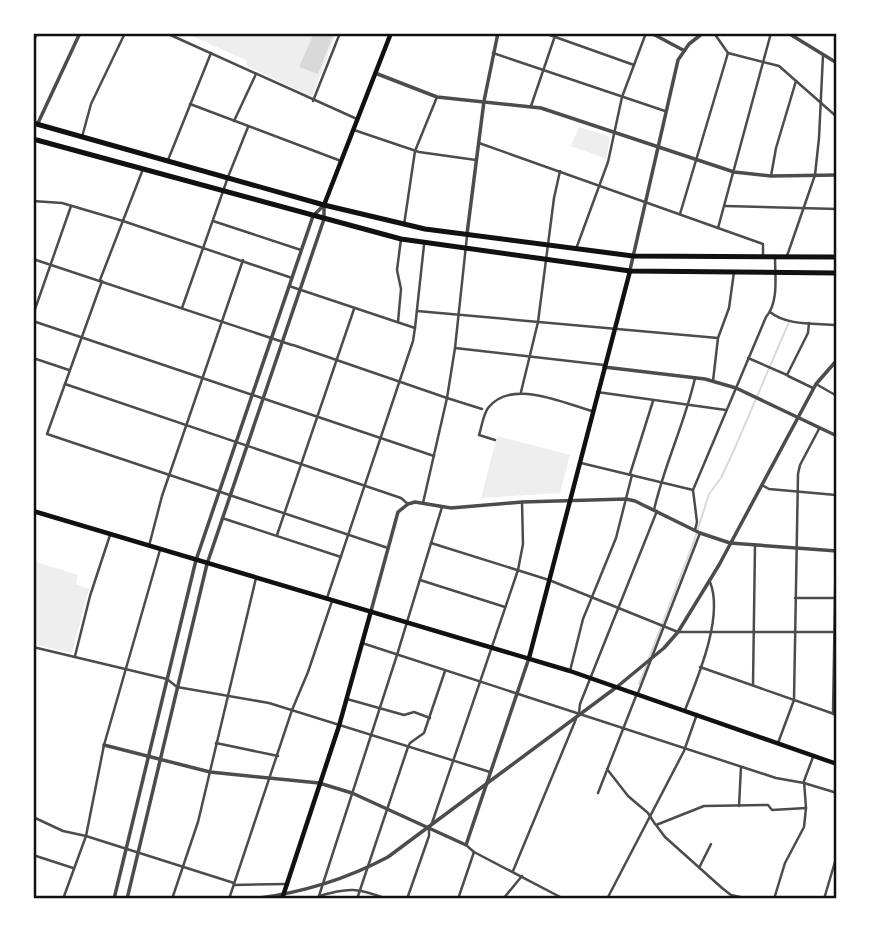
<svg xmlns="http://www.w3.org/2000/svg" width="870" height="932" font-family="Spectral,serif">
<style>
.green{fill:#eee}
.water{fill:#d9d9d9}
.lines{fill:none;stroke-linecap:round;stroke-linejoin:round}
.stream{stroke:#d9d9d9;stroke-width:2}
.pedestrian{stroke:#4c4c4c;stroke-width:2.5}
.minor{stroke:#4c4c4c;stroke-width:2.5}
.tertiary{stroke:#4c4c4c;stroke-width:3.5}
.secondary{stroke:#111;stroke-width:4.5}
.primary{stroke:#111;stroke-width:4.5}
.trunk{stroke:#111;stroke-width:5}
.neatline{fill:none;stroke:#111;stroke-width:2.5}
</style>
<rect width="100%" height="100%" fill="#fff"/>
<!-- green -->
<g class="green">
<path d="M185 33H336L313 95 310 96 247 66 246 60Z"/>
<path d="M579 127 608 136 610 139 606 159 571 146Z"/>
<path d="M497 436 570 455 560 493 481 498Z"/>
<path d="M33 561 78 575 76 584 89 589 72 653 33 644Z"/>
</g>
<!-- water -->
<path class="water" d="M314 33H334L318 74 299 67Z"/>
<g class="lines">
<!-- stream -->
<g class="stream">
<path d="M649 658 694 541 709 494 721 478 734 450 789 322"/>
<path d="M639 684 647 664"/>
</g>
<!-- pedestrian -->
<g class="pedestrian">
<path d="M293 345 447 398 455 348"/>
<path d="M447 398 482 409"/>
</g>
<!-- minor -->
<g class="minor">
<path d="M166 33 357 119"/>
<path d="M544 33 634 65"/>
<path d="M714 33 728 53 779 66 837 117"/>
<path d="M33 43 37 33"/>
<path d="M493 53 665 111"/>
<path d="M313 101 340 33"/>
<path d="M190 104 341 161"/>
<path d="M531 106 556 33"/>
<path d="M234 121 256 74"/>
<path d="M354 130 419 152 476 160"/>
<path d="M82 137 91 104 125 33"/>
<path d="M479 143 763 244V256"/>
<path d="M168 160 211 53"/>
<path d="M771 176 776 148 796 81"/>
<path d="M33 201 62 203 123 221 292 278"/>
<path d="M725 206 837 209"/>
<path d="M680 214 728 53"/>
<path d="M213 221 301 250"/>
<path d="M404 225 415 151 437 97"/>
<path d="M718 228 771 33"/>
<path d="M467 236 455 348 604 365"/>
<path d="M576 249 608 162 622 97 646 33"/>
<path d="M787 256 815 175 819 138 823 55"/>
<path d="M33 259 292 345"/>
<path d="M100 280 143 169"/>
<path d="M102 281 47 434 388 548"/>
<path d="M289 286 415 328 413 341 327 598"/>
<path d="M182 308 228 177 248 127"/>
<path d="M417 311 718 338"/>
<path d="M770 312C787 326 815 323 837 325"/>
<path d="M33 315 71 206"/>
<path d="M33 321 434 456"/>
<path d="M398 322 401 289 397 270 401 239"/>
<path d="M415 328 424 245"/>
<path d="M33 358 69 370"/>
<path d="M748 358 787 375 808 333 809 323"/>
<path d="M788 376 813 388"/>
<path d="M713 381 718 338 729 308 734 272"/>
<path d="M65 384 401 498 408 504"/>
<path d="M816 384 837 396"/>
<path d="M521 392 538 322 554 198 560 171"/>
<path d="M597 392 726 410"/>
<path d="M495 440 479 435C482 426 483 415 488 408 511 378 563 403 592 411"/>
<path d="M581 463 693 490"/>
<path d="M630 474 653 401"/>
<path d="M762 485 769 489 836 495"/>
<path d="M423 503 447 398"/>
<path d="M654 510C664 465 685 423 695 378"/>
<path d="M222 518 341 557"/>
<path d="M695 530 697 522 693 490 766 317C779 302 775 276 775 257"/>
<path d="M277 535 354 309"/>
<path d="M431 543 549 580 678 632H837"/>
<path d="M149 546 162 496 243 260"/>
<path d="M420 580 505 607"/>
<path d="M795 598H834"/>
<path d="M362 643 776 778 804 783 837 793"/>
<path d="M33 647 167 679 177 687 269 703 490 772"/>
<path d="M75 656 90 596 110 535"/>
<path d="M700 667 837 715"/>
<path d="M570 671 583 619 616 538 632 475"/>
<path d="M753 685 755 545"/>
<path d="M638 693 700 533"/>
<path d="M347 699 404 715 414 712 430 718"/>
<path d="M685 710C698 677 724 616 710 582"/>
<path d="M579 713 580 704 657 511"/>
<path d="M833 714 837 479"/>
<path d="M216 743 278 756"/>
<path d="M778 743 794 700 798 474 800 465 819 429"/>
<path d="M607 769 628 796 648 813 655 824"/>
<path d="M598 793 636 696"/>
<path d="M739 806 741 767"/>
<path d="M806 808 804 781 813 757"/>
<path d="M33 817 63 831 86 836 234 883"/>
<path d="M432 823 518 570 523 544 522 502"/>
<path d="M466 845 474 852 564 899"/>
<path d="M33 855 73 868"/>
<path d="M700 866 711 844"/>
<path d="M513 871 576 719"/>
<path d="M234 885 286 884"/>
<path d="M319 896C349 887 358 888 387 899"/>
<path d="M63 899 86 836 104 745 160 550"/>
<path d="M172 899 198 822 256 578"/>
<path d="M229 899 292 710 308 672 332 601"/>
<path d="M318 899 397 655 442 507"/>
<path d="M357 899 408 747 410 743 424 733 445 671"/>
<path d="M407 899 429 836V829"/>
<path d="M458 899 474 852"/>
<path d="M503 899 522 876"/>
<path d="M607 899 684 751 697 714"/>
<path d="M749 899 731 895 722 888 665 837 656 825 704 806 768 805 772 810 806 808 804 827 785 863 774 899"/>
<path d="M824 899 837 855"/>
</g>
<!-- tertiary -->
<g class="tertiary">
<path d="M651 33 683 50"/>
<path d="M788 33 837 63"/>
<path d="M375 73 437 97 541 108 734 172 771 176 837 175"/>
<path d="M38 123 80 33"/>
<path d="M467 234 484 101 498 33"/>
<path d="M630 270 678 60 689 44 703 33"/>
<path d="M604 367 705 379 736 388 837 436"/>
<path d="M371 611 398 512 408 504 415 502 451 508 522 502 626 499 635 501 700 533 730 543 837 551"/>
<path d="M104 745 210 772 319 783 352 793 466 845 529 658"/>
<path d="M114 899 196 560 313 216 324 205"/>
<path d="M127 899 207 564 324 219V205"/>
<path d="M253 899C301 893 345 880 388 857L618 686 664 648 678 632 719 565 816 384 837 360"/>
</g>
<!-- secondary -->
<g class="secondary">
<path d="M33 511 570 671 837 764"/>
<path d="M529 658 630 271"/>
<path d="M282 899 339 726 371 611"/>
</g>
<!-- primary -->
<path class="primary" d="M324 205 391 33"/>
<!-- trunk -->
<g class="trunk">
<path d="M33 123 324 205 425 229 633 256 837 257"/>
<path d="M33 139 401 239 630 271 837 273"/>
</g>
</g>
<!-- border -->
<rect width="870" height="932" fill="none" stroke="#ffffff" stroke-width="70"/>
<rect x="35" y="35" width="800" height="862" class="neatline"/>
</svg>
